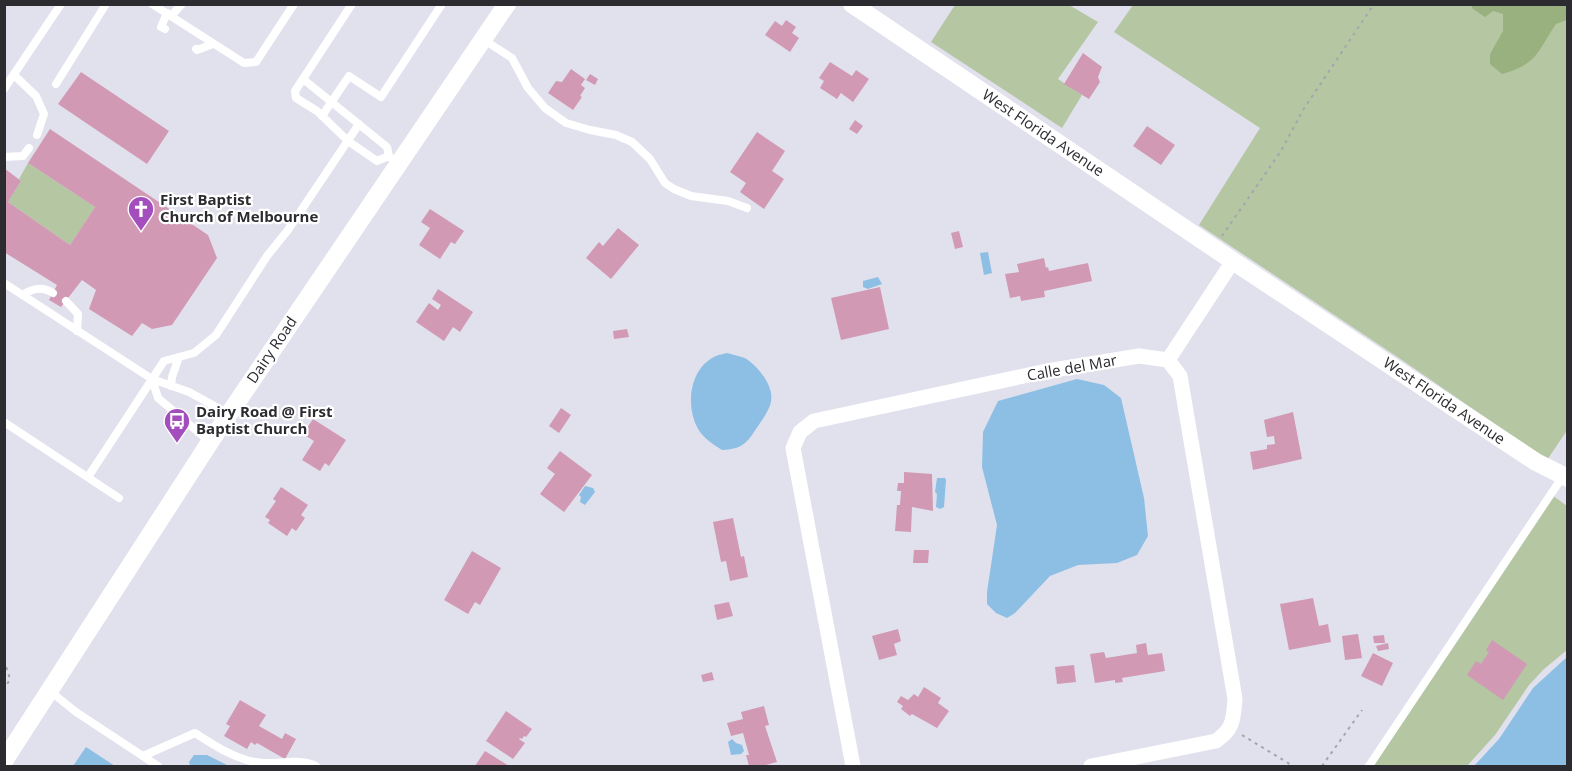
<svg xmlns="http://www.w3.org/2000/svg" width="1572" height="771" font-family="'Open Sans',sans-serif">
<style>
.green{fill:#b4c6a2}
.forest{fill:#99b17e}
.water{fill:#8cbfe3}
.building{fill:#d199b4}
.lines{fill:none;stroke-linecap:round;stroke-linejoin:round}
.path{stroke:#a5a5ae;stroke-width:2;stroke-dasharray:3 4.5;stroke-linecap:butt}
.service{stroke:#fff;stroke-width:8}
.minor{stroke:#fff;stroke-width:15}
.tertiary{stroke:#fff;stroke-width:18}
.labels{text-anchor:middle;stroke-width:4.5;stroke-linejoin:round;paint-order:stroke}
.street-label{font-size:15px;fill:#2b2b30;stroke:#fff}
.poi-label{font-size:15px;font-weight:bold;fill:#2b2b30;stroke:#fff;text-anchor:start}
</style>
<rect width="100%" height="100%" fill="#e1e1ed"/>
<!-- green -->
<g class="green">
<path d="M955 5H1069L1098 22 1058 79 1082 95 1062 128 931 42Z"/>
<path d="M1133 5H1567L1568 429 1547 460 1399 358 1199 225 1260 128 1114 32Z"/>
<path d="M28 163 95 207 70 245 8 202 21 181 19 179Z"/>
<path d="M1552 495 1567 506V650L1544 669 1529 685 1495 735 1467 766H1371Z"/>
</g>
<!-- forest -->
<path class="forest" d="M1471 5H1567V20L1556 24C1537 52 1538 64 1502 74L1490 64V54L1503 31V14L1493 11 1485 17 1473 9Z"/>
<!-- water -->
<g class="water">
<path d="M988 252 992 273 984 275 980 253Z"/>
<path d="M878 277 882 284 868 289 863 287V281Z"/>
<path d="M727 353C733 355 740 356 745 358 758 366 774 386 771 401 770 409 763 419 758 426 747 443 743 449 722 450 714 445 705 439 700 432 685 410 688 370 714 357 717 355 723 354 727 353Z"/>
<path d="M1077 379 1104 385 1121 398 1144 498 1148 536 1137 555 1117 563 1078 565 1050 576 1015 613 1007 618 996 613 987 604V592L997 525 982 467 983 432 998 401Z"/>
<path d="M937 478H945L946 480 944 507 940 509 936 507 937 494 935 492Z"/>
<path d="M585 486 593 488 595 492 585 505 580 502 581 497 579 495Z"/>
<path d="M1567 657V766H1474L1499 739 1533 688Z"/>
<path d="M732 739 736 743 742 745 744 751 741 754 731 755 728 742Z"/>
<path d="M86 747 115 766H73Z"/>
<path d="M194 755H207L229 766H190L189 762Z"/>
</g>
<!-- building -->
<g class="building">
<path d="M786 20 796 27 792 33 799 38 790 52 765 35 775 21 782 26Z"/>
<path d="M1083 53 1102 67 1098 77 1100 82 1089 99 1064 84Z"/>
<path d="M830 62 852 76 856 70 869 79 853 102 841 93 837 99 820 88 824 81 819 78Z"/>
<path d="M571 69 585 79 581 85 585 88 580 96 582 97 573 110 548 93 556 81 562 82Z"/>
<path d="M81 72 169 131 147 164 58 104Z"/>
<path d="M590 74 598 79 595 85 586 80Z"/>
<path d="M855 120 863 126 857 134 849 129Z"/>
<path d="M1147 126 1175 145 1161 165 1133 146Z"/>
<path d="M50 129 208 235 217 258 172 325 152 329 142 323 132 336 89 309 96 290 82 280 61 307 49 300 57 285 4 252V168L21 181 8 202 70 245 95 207 28 163Z"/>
<path d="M757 132 785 151 772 171 784 179 764 209 740 192 746 183 730 172Z"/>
<path d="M430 209 464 231 455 244 451 242 440 259 419 245 430 228 421 222Z"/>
<path d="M618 228 639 245 611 279 586 258 599 242 603 246Z"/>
<path d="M959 231 963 247 955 249 951 233Z"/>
<path d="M1044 258 1046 268 1048 267 1049 271 1088 263 1092 281 1044 291 1045 297 1021 301 1020 296 1010 298 1005 274 1019 272 1017 264Z"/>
<path d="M880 287 889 329 841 340 831 298Z"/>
<path d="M438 289 473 312 460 332 453 327 444 341 416 322 429 303 438 310 441 305 432 299Z"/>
<path d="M627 329 629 337 614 339 613 331Z"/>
<path d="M561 408 571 415 559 433 549 426Z"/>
<path d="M1293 412 1302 459 1253 470 1250 452 1267 449V445L1275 444 1274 436 1267 437 1264 420Z"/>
<path d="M313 419 346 440 329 466 325 463 320 471 302 460 314 441 303 434Z"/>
<path d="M560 451 592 475 564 512 540 494 555 474 547 468Z"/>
<path d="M904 472 932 474 933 511 912 507 911 532 895 531 897 505H900L901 491H897L898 483H904Z"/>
<path d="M281 487 308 505 301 515 305 518 296 531 292 528 287 536 268 523 270 520 265 517 276 501 273 499Z"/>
<path d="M733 518 741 557 744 556 748 577 730 581 726 561 721 562 713 522Z"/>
<path d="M914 550H929L928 563H913Z"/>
<path d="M472 551 501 568 480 605 475 602 468 614 444 600Z"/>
<path d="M1313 598 1319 626 1328 624 1331 642 1289 650 1280 604Z"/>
<path d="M729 602 733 616 717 620 714 605Z"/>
<path d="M898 629 901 641 894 644 897 655 879 660 872 636Z"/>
<path d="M1358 634 1362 658 1345 660 1342 636Z"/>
<path d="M1384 635 1385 643H1374L1373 636Z"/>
<path d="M1492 640 1527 664 1503 700 1467 675 1476 661 1481 664 1489 652 1486 650Z"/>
<path d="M1146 643 1148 655 1162 653 1165 671 1122 678 1123 682 1115 683V680L1095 683 1090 654 1104 652 1106 658 1137 653 1136 645Z"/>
<path d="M1388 643 1389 649 1378 651 1376 646Z"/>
<path d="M1373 653 1393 663 1382 686 1361 676Z"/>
<path d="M1074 665 1076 682 1057 684 1055 667Z"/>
<path d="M712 672 714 680 703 682 701 675Z"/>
<path d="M924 687 941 698 938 703 949 711 937 728 912 714 910 716 901 709 903 706 897 702 901 696 908 700 914 694 918 697Z"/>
<path d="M240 700 266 715 259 726 282 739 285 733 296 739 285 759 257 743 255 745 251 742 247 749 224 736 230 726 226 724Z"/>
<path d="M764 706 769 725 765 726 777 762 762 766H749L746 755H749L743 733 731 736 727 723 743 719 741 712Z"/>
<path d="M506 711 532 729 526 737 524 736 522 739 520 738 519 739 525 743 513 759 486 741Z"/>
<path d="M485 751 509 766H475Z"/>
</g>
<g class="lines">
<!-- path -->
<g class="path">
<path d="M1222 236 1281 151 1303 110 1374 4"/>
<path d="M4 660 10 679 4 690"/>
<path d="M1242 735 1293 766"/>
<path d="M1322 766 1362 710"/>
</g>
<!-- service -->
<g class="service">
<path d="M152 4 244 63 256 62 294 4"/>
<path d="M352 4 295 91 296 98 317 111 348 141 377 161 389 156"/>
<path d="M171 16 182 4"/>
<path d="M165 29 161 27 167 13"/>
<path d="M484 40 512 58 528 88 545 108 566 123 590 130 616 135 632 142 650 159 665 183 674 189 691 196 728 201 747 208"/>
<path d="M196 49 197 50 213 44"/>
<path d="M14 75 36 96 44 114 37 135"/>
<path d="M303 79 387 147 389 156 392 159"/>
<path d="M56 84 106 4"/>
<path d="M4 89 61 4"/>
<path d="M322 116 349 76 381 97 442 4"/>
<path d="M4 157 23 156 29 148"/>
<path d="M4 283 152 379 189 392 229 414"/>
<path d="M23 295C33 288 42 286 53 293"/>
<path d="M66 301 78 314 77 331"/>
<path d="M152 379 158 398 210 442"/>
<path d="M171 386 172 377 179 357"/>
<path d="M4 422 119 498"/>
<path d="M88 477 164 361 194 353 216 335 267 256 288 230 359 124"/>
<path d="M50 691 76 712 158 766"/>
<path d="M143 756 195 733C214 745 233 758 255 762 274 766 299 757 316 766"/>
<path d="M1369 766 1563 476"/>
</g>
<!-- minor -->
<g class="minor">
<path d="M1168 360 1233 261"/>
<path d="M853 766 793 448 800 432 814 421 1047 371 1139 356 1168 360 1180 376 1235 699C1233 720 1234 728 1216 741L1091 766"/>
</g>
<!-- tertiary -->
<g class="tertiary">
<path d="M852 4 1233 261 1536 462 1568 478"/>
<path d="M4 761 210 442 507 4"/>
</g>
</g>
<!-- icons -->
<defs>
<g id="church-pin" transform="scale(1.35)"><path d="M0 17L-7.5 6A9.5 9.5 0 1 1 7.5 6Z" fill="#a34ebc" stroke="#fff"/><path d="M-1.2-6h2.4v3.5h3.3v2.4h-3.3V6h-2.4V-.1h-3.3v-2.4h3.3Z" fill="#fff"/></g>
<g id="bus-pin" transform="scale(1.35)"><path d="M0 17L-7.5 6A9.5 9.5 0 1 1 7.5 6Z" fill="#a34ebc" stroke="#fff"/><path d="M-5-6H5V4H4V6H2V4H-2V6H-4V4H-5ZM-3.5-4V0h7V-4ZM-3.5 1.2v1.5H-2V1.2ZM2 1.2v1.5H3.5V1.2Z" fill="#fff"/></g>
</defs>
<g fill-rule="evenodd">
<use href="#church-pin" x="141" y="209"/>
<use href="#bus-pin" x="177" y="421"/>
</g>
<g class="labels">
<!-- street labels -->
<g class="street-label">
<text transform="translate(1043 133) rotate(34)" y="5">West Florida Avenue</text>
<text transform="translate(272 350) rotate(-56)" y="5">Dairy Road</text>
<text transform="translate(1072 368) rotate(-10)" y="5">Calle del Mar</text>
<text transform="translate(1444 401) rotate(34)" y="5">West Florida Avenue</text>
</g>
<!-- poi labels -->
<g class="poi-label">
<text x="160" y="205">First Baptist<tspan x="160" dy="17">Church of Melbourne</tspan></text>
<text x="196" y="417">Dairy Road @ First<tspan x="196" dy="17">Baptist Church</tspan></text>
</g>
</g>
<!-- border -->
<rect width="1572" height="771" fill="none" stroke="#2b2b30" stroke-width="12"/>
</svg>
